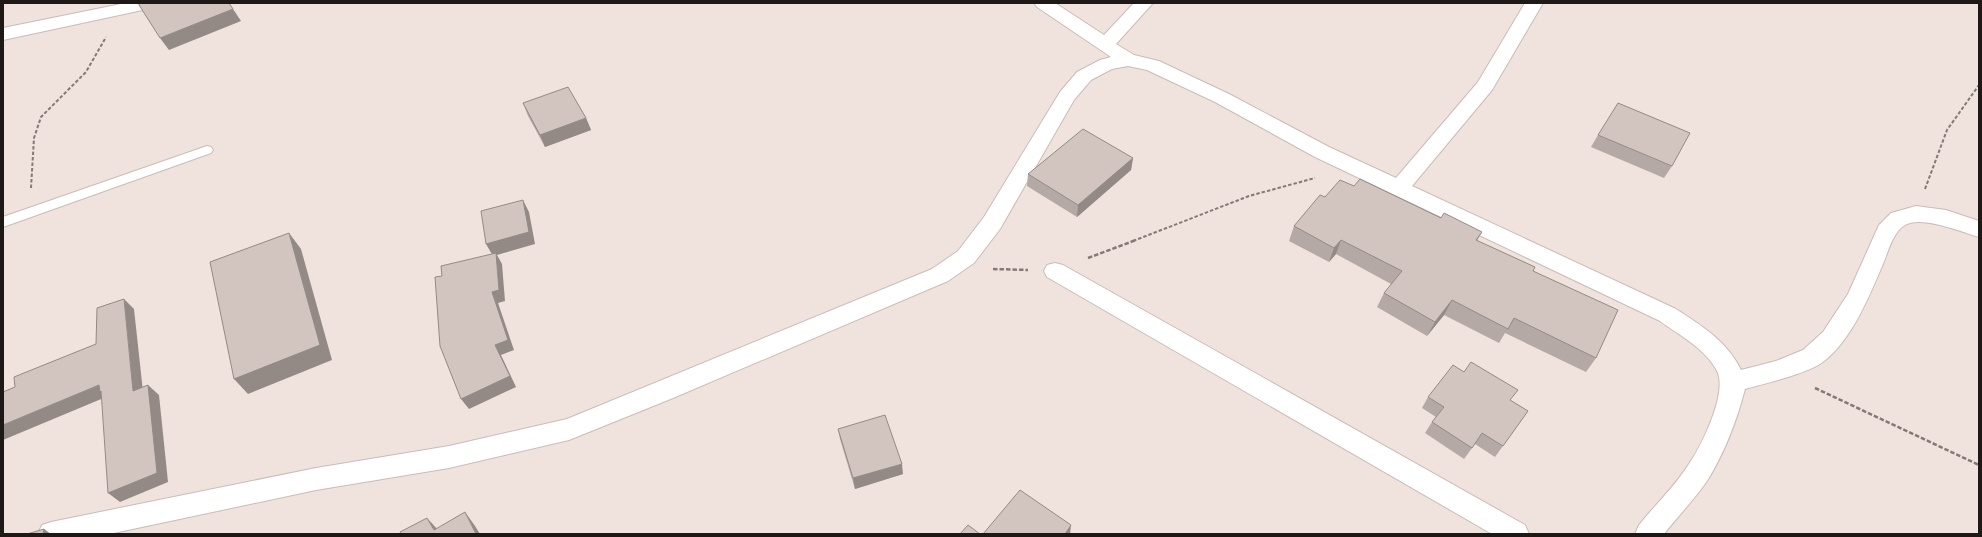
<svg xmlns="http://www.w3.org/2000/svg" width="1982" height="537" font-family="Karla,sans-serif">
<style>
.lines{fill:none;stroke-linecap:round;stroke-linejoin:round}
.lane-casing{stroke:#c9bcb7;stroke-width:2}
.street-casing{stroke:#c9bcb7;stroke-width:2}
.path-far1{stroke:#827a76;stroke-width:2;stroke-dasharray:3.5 2;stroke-linecap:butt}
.path{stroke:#827a76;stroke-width:2.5;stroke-dasharray:4.5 2;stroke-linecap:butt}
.lane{fill:#fff;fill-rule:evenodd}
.street{fill:#fff;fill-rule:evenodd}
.wall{fill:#b5a9a5}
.shaded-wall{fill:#938a86}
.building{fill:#d2c5c0;stroke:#938a86}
</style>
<rect width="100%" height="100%" fill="#f0e3de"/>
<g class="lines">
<!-- lane casing -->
<g class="lane-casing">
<path id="lane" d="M207 146 211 147 213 150 211 153 3 227V217Z"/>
</g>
<!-- street casing -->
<g class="street-casing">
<g id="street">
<path d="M126 3H161L158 7 152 8 3 40V28Z"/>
<path d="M1034 3H1055L1104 35 1134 3H1153L1116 44 1134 55 1159 61 1229 94 1329 147 1396 178 1478 82 1525 3H1543L1492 90 1412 186 1676 309C1702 326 1727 341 1741 370L1776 361 1803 350 1823 332 1848 294 1879 225 1891 213 1916 206 1946 210 1979 221V237C1962 232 1921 215 1905 225 1893 232 1888 252 1883 264 1869 297 1850 344 1820 364 1802 375 1766 383 1745 389 1737 420 1724 454 1707 481 1694 500 1678 516 1664 534H1635L1639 525C1655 505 1675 486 1689 464 1702 445 1728 392 1717 371 1706 349 1679 335 1660 321L1315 157 1215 102 1147 70 1128 66 1112 69 1091 80 1074 100 1000 229 974 263 948 281 673 398 569 440 449 468 316 490 109 534H38L42 525 51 522 316 468 449 446 567 419 932 269 958 251 984 217 1060 92 1077 72 1100 60 1111 57 1037 7Z"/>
<path d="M1055 263 1063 265 1525 525 1529 534H1492L1047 277 1044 271 1047 265Z"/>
</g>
</g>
<!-- path-far1 -->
<g class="path-far1">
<path d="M31 188 34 138 41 117 86 72 106 37"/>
<path d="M1925 189 1947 130 1979 85"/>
<path d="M1133 241 1249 196 1315 178"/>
</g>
<!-- path -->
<g class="path">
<path d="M1088 258 1136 240"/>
<path d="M993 269 1028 270"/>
<path d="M1815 388 1979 465"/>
</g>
<!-- lane -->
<use href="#lane" class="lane"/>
<!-- street -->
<use href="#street" class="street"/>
</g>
<!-- wall -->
<g class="wall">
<path d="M523 103 586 118 591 130 545 147 528 116Z"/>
<path d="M1598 135 1672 166 1664 178 1591 147Z"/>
<path d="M1133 158 1131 170 1077 217 1027 186 1028 174Z"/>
<path d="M1354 186 1441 218 1482 232 1477 241 1533 271 1596 358 1586 372 1505 333 1499 343 1444 315 1427 336 1377 307 1384 293 1391 284 1336 254 1329 262 1289 241 1294 226 1325 197Z"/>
<path d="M1428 397 1510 400 1528 411 1495 457 1475 444 1464 459 1425 433 1432 422 1436 417 1422 408Z"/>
<path d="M838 429 903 474 855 489 840 439Z"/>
</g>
<!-- shaded-wall -->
<g class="shaded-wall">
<path d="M233 9 241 21 169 50 160 38Z"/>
<path d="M586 118 591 130 545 147 540 135Z"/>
<path d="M1133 158 1131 170 1077 217 1078 205Z"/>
<path d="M523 200 529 212 535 244 497 255 502 264 505 301 498 303 514 350 501 355 516 387 469 409 461 399 495 345 492 292 493 256 486 244Z"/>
<path d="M289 233 301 249 332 360 248 394 234 379Z"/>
<path d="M1341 240 1336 254 1329 262 1334 248Z"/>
<path d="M124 299 134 309 144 401 133 391Z"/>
<path d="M1452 300 1444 315 1427 336 1435 322Z"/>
<path d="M99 385 106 397 3 440V425Z"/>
<path d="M148 385 159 395 168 482 120 502 108 493Z"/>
<path d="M902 464 903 474 855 489 853 478Z"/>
<path d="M465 512 475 526 480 534H476Z"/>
<path d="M427 518 439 531 434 530Z"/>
<path d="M1071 525 1070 534H1065Z"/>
<path d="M44 529 51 534H43Z"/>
</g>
<!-- building -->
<g class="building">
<path d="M139 3H229L233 9 160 38 139 5Z"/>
<path d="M568 87 586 118 540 135 523 103Z"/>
<path d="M1618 103 1690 133 1672 166 1598 135Z"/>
<path d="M1083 129 1133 158 1078 205 1028 174Z"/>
<path d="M1360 179 1441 218 1444 213 1482 232 1476 240 1535 267 1533 271 1618 310 1596 358 1514 318 1508 329 1452 300 1435 322 1384 293 1402 271 1341 240 1334 248 1294 226 1320 195 1325 197 1340 180 1354 186Z"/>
<path d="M523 200 529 232 486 244 481 211Z"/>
<path d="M289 233 320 345 234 379 210 262Z"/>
<path d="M496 253 499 290 492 292 508 340 495 345 510 376 461 399 440 346 435 277 442 276 441 266Z"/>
<path d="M124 299 133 391 148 385 157 473 108 493 101 391 100 392 99 385 3 425V392L15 387 14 377 96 344 97 308Z"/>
<path d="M1471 362 1518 390 1510 400 1528 411 1503 446 1482 433 1472 448 1432 422 1444 407 1428 397 1453 365 1464 372Z"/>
<path d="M885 415 902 464 853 478 838 429Z"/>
<path d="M1020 490 1071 525 1065 534H983Z"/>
<path d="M465 512 476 534H401L400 532 427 518 434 530Z"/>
<path d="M968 525 980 534H960Z"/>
<path d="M44 529 43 534H27Z"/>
</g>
<!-- border -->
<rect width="1982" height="537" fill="none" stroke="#1e1917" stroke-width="8"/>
</svg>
